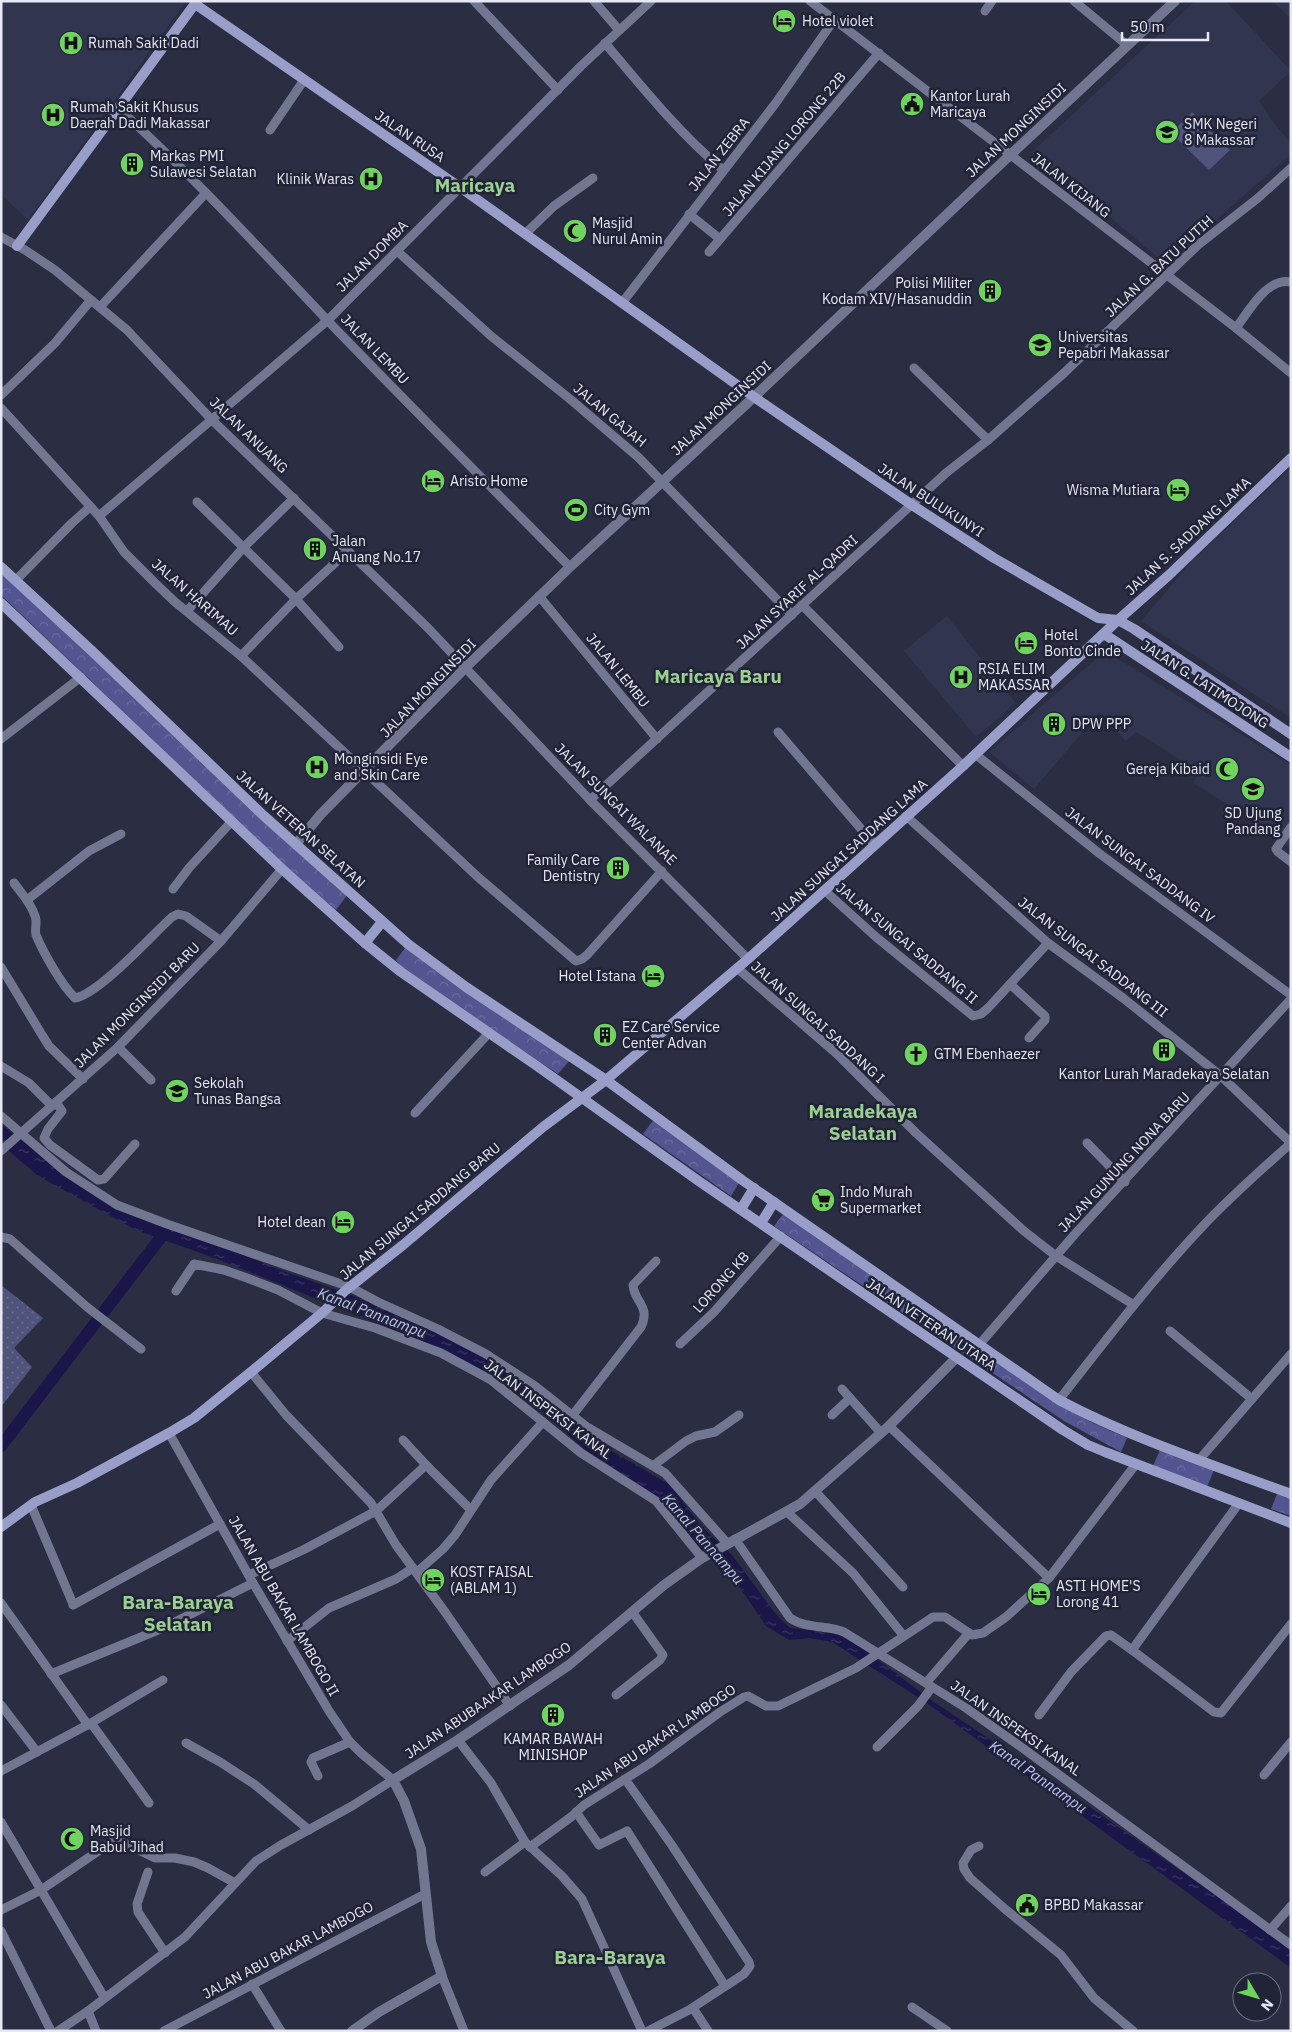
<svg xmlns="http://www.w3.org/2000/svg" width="1292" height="2032" font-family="'IBM Plex Sans',sans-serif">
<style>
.built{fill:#323550}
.grass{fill:url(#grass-dots)}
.forest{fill:url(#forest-crowns)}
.garden{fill:#50537b}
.water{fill:url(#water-ripples)}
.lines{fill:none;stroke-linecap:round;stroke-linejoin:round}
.canal{stroke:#1a164a;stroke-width:12}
.minor{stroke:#737691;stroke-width:9}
.tertiary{stroke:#737691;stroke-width:10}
.secondary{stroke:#999ec9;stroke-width:10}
.labels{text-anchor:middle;stroke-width:5;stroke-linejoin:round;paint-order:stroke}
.poi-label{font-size:14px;fill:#e6e8f6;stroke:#212337;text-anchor:start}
.street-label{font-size:14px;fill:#e6e8f6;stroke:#212337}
.water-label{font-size:15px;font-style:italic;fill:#bcc1f6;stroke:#212337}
.district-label{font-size:19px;font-weight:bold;fill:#9cd093;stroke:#212337}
</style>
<defs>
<pattern id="grass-dots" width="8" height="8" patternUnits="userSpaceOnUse" patternTransform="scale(1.25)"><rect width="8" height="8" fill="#50537b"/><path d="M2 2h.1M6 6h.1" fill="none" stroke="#696c8e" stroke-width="1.8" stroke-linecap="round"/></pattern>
<pattern id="forest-crowns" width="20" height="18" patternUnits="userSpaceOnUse" patternTransform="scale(1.25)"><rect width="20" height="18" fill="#525590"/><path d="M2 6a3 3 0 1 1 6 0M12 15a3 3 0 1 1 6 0" fill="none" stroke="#6b6da0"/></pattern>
<pattern id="water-ripples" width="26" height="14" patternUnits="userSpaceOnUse" patternTransform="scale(1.25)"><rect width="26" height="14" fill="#1a164a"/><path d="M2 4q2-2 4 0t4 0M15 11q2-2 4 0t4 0" fill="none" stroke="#3b3865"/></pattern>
</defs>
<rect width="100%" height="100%" fill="#2b2d42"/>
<!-- built -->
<g class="built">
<path d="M1 1H186L28 220 1 194Z"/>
<path d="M1195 1H1226L1291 71 1259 101 1272 121 1291 143V154L1166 264 1032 152Z"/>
<path d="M1272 1H1291V19Z"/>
<path d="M1291 468V718L1141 621 1192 561Z"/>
<path d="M947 616 1016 703 976 737 904 651Z"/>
<path d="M1105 651 1291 765V849L1245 815 1193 783 1200 772 1136 732 1126 741 1100 712 1034 789 989 752Z"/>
</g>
<!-- grass -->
<path class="grass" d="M1 1285 43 1318 14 1348 32 1367 1 1407Z"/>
<!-- forest -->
<g class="forest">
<path d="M1 571 348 894 336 910 284 865 1 595Z"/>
<path d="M406 947 570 1060 558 1074 405 970 396 960Z"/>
<path d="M655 1118 739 1183 731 1196 643 1134Z"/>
<path d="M784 1213 1057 1403 1093 1423 1127 1438 1121 1452 1064 1421 774 1226Z"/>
<path d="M1160 1450 1214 1470 1207 1487 1153 1466Z"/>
<path d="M1277 1494 1291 1499V1516L1271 1509Z"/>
</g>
<!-- garden -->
<path class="garden" d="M1192 112 1230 150 1209 170 1171 133Z"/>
<!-- water -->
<path class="water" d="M1 1124 62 1172 101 1198 281 1270 359 1298 446 1335 498 1365 535 1389 608 1449 669 1484 702 1527 732 1555 775 1613 790 1628 836 1633 855 1643 934 1702 1057 1784 1291 1948V1968L924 1701 832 1642 810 1638 789 1640 766 1626 736 1582 697 1545 664 1501 587 1451 557 1425 499 1381 451 1353 217 1259 136 1230 38 1176 1 1144Z"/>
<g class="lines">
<!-- canal -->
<path class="canal" d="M1 1446 165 1232"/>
<!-- minor -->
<g class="minor">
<path d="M474 1 558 90"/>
<path d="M594 1 619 30"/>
<path d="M810 1 1236 328 1291 373"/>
<path d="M1074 1 1127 45"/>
<path d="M985 11 992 1"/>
<path d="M605 43C642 87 679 133 723 170"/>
<path d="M118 108C192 175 260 249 328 321 408 404 489 485 570 567"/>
<path d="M270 130 304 80"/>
<path d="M689 214 720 239"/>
<path d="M525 234 554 206 593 178"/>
<path d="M1 237 25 250 55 270 127 330 211 419 428 628 590 800 748 959"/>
<path d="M397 251 491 336 570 399 638 457 792 615"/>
<path d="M709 252 879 53"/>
<path d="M622 303 775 104 834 20"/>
<path d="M100 307 206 193"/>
<path d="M1236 328C1249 311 1267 277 1291 282"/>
<path d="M914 368 988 440"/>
<path d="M1 395 55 343 91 300"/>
<path d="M1 408 99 516 124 552 155 583 175 602 241 656 479 878 576 961 582 959 587 955 662 871"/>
<path d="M197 502 296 599 339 647"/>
<path d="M99 516 328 320 581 66 651 1"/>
<path d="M16 580 72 523 90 507"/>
<path d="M539 596 657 739"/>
<path d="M802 605 963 766"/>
<path d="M187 611 244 547 294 498"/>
<path d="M241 656 296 599 348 551"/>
<path d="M778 732 874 844"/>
<path d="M1 739 81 677"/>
<path d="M975 754 1100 854 1291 995"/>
<path d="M590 800 946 473 988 440 1064 373 1198 245 1258 198 1291 168"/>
<path d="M906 816 1048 943 1123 998 1221 1076 1291 1143C1261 1170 1230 1197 1202 1227 1151 1281 1105 1341 1059 1400"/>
<path d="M1291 827 1276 849 1278 852 1291 862"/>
<path d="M14 883C22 894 31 903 35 916 38 923 34 928 36 935 44 954 61 984 75 998 99 994 152 935 172 917L178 914 186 916 221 941"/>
<path d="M173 889 189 868 232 821"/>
<path d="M824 890 876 937 973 1016 981 1014 988 1008 1048 943"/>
<path d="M27 900 89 851 121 834"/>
<path d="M1 967 42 1035 49 1046 83 1079"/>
<path d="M737 968 836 1053 916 1133 1024 1231 1056 1256 1134 1305"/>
<path d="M1010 984 1045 1016V1020L1029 1038"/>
<path d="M118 1047 151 1080"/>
<path d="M1 1066 29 1083 52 1106"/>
<path d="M56 1102 62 1111 48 1129 44 1138 50 1145 98 1180 104 1179 135 1144"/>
<path d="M415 1113 489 1033"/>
<path d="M1 1116 66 1172 117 1205 167 1224 350 1287 378 1302 438 1329 486 1354 535 1386 587 1427 665 1473 727 1543"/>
<path d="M1087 1143 1125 1182"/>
<path d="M1 1151 118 1047 221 941 282 869"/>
<path d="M1 1237 10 1239 87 1307 141 1349"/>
<path d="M176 1291 194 1264 224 1270 247 1278 278 1290 322 1313 375 1328 441 1353 491 1380 581 1453 656 1501 702 1558"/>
<path d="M1170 1331 1252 1399"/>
<path d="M680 1344 714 1312 781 1236"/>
<path d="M978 1346 1075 1234 1291 999"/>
<path d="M251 1372 286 1415 371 1503 396 1545 445 1612 510 1706"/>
<path d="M842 1389 881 1433"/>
<path d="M832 1415 850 1398"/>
<path d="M572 1416 641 1327C651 1306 634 1302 633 1285L656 1261"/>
<path d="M889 1426 1049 1578"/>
<path d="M1199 1460 1291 1354"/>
<path d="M426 1465 471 1510"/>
<path d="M654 1465 686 1441 696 1436 715 1432 739 1415"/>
<path d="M815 1491 903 1587"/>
<path d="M1239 1503 1132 1650 1214 1712 1221 1713 1291 1624"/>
<path d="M31 1505 73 1604"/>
<path d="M787 1512 853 1573 903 1635"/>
<path d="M735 1539 790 1618C806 1629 827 1625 844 1632L966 1708 1017 1744 1291 1945"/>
<path d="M417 1572 443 1549 455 1535 491 1480 543 1422"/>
<path d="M249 1575 303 1550 376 1511 426 1465 403 1440"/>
<path d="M1 1603 88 1725"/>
<path d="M73 1605 220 1524"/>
<path d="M287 1641 329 1608 396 1579 413 1568"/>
<path d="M51 1674 163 1628 253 1583"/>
<path d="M926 1683 969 1633"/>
<path d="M616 1695 660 1660 663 1655 633 1613"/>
<path d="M1 1705 37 1752"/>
<path d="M1039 1715 1071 1672 1106 1636 1111 1635 1132 1650"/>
<path d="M91 1723 149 1803"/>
<path d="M458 1740 491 1783 525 1842 562 1876 582 1899 642 2031"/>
<path d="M186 1743 220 1762 254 1784 309 1830"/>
<path d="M877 1747 918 1706 932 1687"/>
<path d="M1 1771 91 1723 163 1680"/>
<path d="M1264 1775 1291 1742"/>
<path d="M318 1776 311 1762 313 1758 350 1742"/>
<path d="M625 1779 671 1844 749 1962 750 1966 744 1974 689 2010 648 2031"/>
<path d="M576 1812 599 1845 627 1831 725 1986"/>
<path d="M1 1822 104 1997"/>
<path d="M979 1846 971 1850 963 1863 964 1869 970 1878 1005 1909 1061 1955 1094 1998 1133 2031"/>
<path d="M530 1847 571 1817 584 1805 649 1764 720 1712 744 1697 748 1696 766 1706H778L856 1668 933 1617H945L972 1635 983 1633 1006 1617 1049 1578 1136 1464"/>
<path d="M148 1872 137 1904 138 1912 165 1953"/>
<path d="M485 1872 525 1842"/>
<path d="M1 1910 41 1890 116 1839 155 1858H175L194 1862 208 1868 235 1883"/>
<path d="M1270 1930 1291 1906"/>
<path d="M1 1931 51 2031"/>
<path d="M442 1976 464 2031"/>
<path d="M252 1984 281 2031"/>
<path d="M912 2007 947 2031"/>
<path d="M693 2008 708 2031"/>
<path d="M88 2011 96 2031"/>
<path d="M58 2031 88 2011 185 1937 256 1861 281 1845 352 1806 393 1780 361 1753 350 1742 329 1711 253 1583 169 1433"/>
<path d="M164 2031 425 1894"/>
</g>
<!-- tertiary -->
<g class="tertiary">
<path d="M296 844 321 814 466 667 570 567 754 397 976 187 1175 1"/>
<path d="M352 2031 379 2012 442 1976 431 1942 421 1849 404 1801 393 1780 458 1740 569 1665 664 1585 702 1558 800 1504 889 1426 956 1358"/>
</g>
<!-- secondary -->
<g class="secondary">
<path d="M195 4 461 188 754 397 912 505 994 558 1098 618 1118 620 1134 629 1291 734"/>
<path d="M17 246 197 1"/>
<path d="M1 567 92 651 264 816 408 944 466 987 606 1080 742 1180 1059 1400C1133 1439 1213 1465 1291 1494"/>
<path d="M1 603 282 869 365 943 401 972 537 1066 700 1182 1063 1430 1088 1445 1105 1452 1291 1523"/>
<path d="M1104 634 1291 757"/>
<path d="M365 943 382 922"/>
<path d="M741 1209 754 1188"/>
<path d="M761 1223 774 1202"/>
<path d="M1 1527 35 1502 77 1483 169 1433 194 1418 251 1372 322 1313 346 1290 403 1245 543 1127 606 1080 748 959 963 766 1118 620 1169 575 1291 458"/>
</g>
</g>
<!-- icons -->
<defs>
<g id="hotel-disc" transform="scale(1.25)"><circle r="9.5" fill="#70d35f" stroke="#212337"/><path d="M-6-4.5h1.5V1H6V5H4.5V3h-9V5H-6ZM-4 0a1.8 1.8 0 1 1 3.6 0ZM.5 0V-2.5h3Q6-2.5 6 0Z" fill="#111"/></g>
<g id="hospital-disc" transform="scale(1.25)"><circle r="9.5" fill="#70d35f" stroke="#212337"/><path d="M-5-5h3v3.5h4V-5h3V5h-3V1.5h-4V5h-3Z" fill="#111"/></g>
<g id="civic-disc" transform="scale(1.25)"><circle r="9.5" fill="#70d35f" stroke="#212337"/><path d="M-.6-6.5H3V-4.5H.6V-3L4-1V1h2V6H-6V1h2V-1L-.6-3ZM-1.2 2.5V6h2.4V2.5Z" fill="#111"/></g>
<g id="school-disc" transform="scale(1.25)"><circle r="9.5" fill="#70d35f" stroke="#212337"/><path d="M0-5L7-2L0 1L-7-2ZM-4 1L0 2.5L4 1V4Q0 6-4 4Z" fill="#111"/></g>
<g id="building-disc" transform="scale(1.25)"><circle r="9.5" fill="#70d35f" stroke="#212337"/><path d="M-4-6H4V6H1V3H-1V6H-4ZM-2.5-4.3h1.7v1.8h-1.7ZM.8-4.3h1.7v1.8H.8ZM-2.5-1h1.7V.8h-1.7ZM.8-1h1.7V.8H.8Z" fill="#111"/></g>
<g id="mosque-disc" transform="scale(1.25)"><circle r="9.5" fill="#70d35f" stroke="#212337"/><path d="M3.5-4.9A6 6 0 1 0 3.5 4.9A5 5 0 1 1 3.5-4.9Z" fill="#111"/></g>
<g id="university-disc" transform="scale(1.25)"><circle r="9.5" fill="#70d35f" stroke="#212337"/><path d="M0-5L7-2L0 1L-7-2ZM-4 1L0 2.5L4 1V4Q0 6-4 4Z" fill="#111"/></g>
<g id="stadium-disc" transform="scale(1.25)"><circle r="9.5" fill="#70d35f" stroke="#212337"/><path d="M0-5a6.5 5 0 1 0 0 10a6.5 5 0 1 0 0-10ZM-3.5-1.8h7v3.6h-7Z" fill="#111"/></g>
<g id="church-disc" transform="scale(1.25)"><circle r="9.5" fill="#70d35f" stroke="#212337"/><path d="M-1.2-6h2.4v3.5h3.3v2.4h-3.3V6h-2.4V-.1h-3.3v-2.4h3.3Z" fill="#111"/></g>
<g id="supermarket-disc" transform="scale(1.25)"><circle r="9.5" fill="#70d35f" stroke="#212337"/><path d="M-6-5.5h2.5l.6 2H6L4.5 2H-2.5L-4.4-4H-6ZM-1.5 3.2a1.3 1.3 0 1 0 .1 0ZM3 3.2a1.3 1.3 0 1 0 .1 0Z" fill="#111"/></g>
</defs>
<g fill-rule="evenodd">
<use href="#hotel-disc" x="784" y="21"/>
<use href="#hospital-disc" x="71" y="43"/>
<use href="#civic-disc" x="912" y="104"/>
<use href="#hospital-disc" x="53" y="115"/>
<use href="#school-disc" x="1167" y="132"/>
<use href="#building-disc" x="132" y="164"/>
<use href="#hospital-disc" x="371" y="179"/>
<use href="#mosque-disc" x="575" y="231"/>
<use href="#building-disc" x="990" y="291"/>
<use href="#university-disc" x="1040" y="345"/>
<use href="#hotel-disc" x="433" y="481"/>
<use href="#hotel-disc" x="1178" y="490"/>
<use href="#stadium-disc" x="576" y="510"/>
<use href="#building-disc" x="315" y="549"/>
<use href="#hotel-disc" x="1026" y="643"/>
<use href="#hospital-disc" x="961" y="677"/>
<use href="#building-disc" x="1054" y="724"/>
<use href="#hospital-disc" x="317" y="767"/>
<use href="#mosque-disc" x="1227" y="769"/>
<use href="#school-disc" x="1253" y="789"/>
<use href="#building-disc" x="618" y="868"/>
<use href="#hotel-disc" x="653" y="976"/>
<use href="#building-disc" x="605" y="1035"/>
<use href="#building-disc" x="1164" y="1050"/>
<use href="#church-disc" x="916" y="1054"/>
<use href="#school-disc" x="177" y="1091"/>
<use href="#supermarket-disc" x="823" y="1200"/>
<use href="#hotel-disc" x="343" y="1222"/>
<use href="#hotel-disc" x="433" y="1580"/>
<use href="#hotel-disc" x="1039" y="1594"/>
<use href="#building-disc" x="553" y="1715"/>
<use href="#mosque-disc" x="72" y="1839"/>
<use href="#civic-disc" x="1027" y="1905"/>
</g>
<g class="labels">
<!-- poi labels -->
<g class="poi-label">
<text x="802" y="26">Hotel violet</text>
<text x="88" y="48">Rumah Sakit Dadi</text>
<text x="930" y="101">Kantor Lurah<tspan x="930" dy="16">Maricaya</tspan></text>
<text x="70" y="112">Rumah Sakit Khusus<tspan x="70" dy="16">Daerah Dadi Makassar</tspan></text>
<text x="1184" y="129">SMK Negeri<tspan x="1184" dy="16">8 Makassar</tspan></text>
<text x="150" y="161">Markas PMI<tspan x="150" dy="16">Sulawesi Selatan</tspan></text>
<text x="354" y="184" text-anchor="end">Klinik Waras</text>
<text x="592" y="228">Masjid<tspan x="592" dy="16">Nurul Amin</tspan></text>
<text x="972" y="288" text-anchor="end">Polisi Militer<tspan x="972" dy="16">Kodam XIV/Hasanuddin</tspan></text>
<text x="1058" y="342">Universitas<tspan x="1058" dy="16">Pepabri Makassar</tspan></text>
<text x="450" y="486">Aristo Home</text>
<text x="1160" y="495" text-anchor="end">Wisma Mutiara</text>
<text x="594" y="515">City Gym</text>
<text x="332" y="546">Jalan<tspan x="332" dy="16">Anuang No.17</tspan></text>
<text x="1044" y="640">Hotel<tspan x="1044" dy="16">Bonto Cinde</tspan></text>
<text x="978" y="674">RSIA ELIM<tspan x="978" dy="16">MAKASSAR</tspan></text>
<text x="1072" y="729">DPW PPP</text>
<text x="334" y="764">Monginsidi Eye<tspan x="334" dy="16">and Skin Care</tspan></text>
<text x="1210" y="774" text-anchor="end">Gereja Kibaid</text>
<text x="1253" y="818" text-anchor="middle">SD Ujung<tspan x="1253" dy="16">Pandang</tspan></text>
<text x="600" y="865" text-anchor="end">Family Care<tspan x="600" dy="16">Dentistry</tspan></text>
<text x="636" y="981" text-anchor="end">Hotel Istana</text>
<text x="622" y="1032">EZ Care Service<tspan x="622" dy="16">Center Advan</tspan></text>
<text x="934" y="1059">GTM Ebenhaezer</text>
<text x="1164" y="1079" text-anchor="middle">Kantor Lurah Maradekaya Selatan</text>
<text x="194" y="1088">Sekolah<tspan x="194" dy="16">Tunas Bangsa</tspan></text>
<text x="840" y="1197">Indo Murah<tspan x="840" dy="16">Supermarket</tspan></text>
<text x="326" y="1227" text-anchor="end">Hotel dean</text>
<text x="450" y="1577">KOST FAISAL<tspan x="450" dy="16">(ABLAM 1)</tspan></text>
<text x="1056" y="1591">ASTI HOME'S<tspan x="1056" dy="16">Lorong 41</tspan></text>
<text x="553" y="1744" text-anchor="middle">KAMAR BAWAH<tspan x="553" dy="16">MINISHOP</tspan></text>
<text x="90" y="1836">Masjid<tspan x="90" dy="16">Babul Jihad</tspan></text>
<text x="1044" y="1910">BPBD Makassar</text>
</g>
<!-- street labels -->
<g class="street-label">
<text transform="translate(1016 130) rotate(-43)" y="5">JALAN MONGINSIDI</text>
<text transform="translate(410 136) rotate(34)" y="5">JALAN RUSA</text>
<text transform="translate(784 144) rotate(-50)" y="5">JALAN KIJANG LORONG 22B</text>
<text transform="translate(719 154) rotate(-52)" y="5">JALAN ZEBRA</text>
<text transform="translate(1071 185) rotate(38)" y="5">JALAN KIJANG</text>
<text transform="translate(372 256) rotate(-45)" y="5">JALAN DOMBA</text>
<text transform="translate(1159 266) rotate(-43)" y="5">JALAN G. BATU PUTIH</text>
<text transform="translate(375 349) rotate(46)" y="5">JALAN LEMBU</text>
<text transform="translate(721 408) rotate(-43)" y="5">JALAN MONGINSIDI</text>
<text transform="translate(610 415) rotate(40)" y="5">JALAN GAJAH</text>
<text transform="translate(249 435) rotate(44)" y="5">JALAN ANUANG</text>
<text transform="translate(931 500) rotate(33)" y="5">JALAN BULUKUNYI</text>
<text transform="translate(1188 536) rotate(-43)" y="5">JALAN S. SADDANG LAMA</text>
<text transform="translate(797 592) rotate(-43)" y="5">JALAN SYARIF AL-QADRI</text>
<text transform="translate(195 597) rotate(41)" y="5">JALAN HARIMAU</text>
<text transform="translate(618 670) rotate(51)" y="5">JALAN LEMBU</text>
<text transform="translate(1205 684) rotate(33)" y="5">JALAN G. LATIMOJONG</text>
<text transform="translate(428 688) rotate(-46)" y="5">JALAN MONGINSIDI</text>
<text transform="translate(616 804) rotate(45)" y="5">JALAN SUNGAI WALANAE</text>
<text transform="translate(301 829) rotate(42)" y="5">JALAN VETERAN SELATAN</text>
<text transform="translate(849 850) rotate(-42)" y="5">JALAN SUNGAI SADDANG LAMA</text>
<text transform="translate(1140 865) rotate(37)" y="5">JALAN SUNGAI SADDANG IV</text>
<text transform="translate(907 943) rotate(40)" y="5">JALAN SUNGAI SADDANG II</text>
<text transform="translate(1093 957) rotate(38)" y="5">JALAN SUNGAI SADDANG III</text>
<text transform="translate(137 1005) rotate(-45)" y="5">JALAN MONGINSIDI BARU</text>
<text transform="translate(818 1022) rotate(42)" y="5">JALAN SUNGAI SADDANG I</text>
<text transform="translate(1124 1162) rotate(-47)" y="5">JALAN GUNUNG NONA BARU</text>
<text transform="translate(420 1211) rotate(-40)" y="5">JALAN SUNGAI SADDANG BARU</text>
<text transform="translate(721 1282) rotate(-48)" y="5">LORONG KB</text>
<text transform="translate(931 1324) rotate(34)" y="5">JALAN VETERAN UTARA</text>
<text transform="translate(548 1409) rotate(37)" y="5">JALAN INSPEKSI KANAL</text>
<text transform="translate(284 1606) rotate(60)" y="5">JALAN ABU BAKAR LAMBOGO II</text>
<text transform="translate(488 1700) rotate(-34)" y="5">JALAN ABUBAAKAR LAMBOGO</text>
<text transform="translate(1016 1728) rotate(35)" y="5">JALAN INSPEKSI KANAL</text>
<text transform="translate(655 1741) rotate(-34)" y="5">JALAN ABU BAKAR LAMBOGO</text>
<text transform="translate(288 1950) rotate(-28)" y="5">JALAN ABU BAKAR LAMBOGO</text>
</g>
<!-- water labels -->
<g class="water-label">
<text transform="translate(372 1313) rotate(21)" y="5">Kanal Pannampu</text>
<text transform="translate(703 1539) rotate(49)" y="5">Kanal Pannampu</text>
<text transform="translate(1038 1777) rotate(35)" y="5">Kanal Pannampu</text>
</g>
<!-- district labels -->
<g class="district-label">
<text x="475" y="192">Maricaya</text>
<text x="718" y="683">Maricaya Baru</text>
<text x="863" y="1118">Maradekaya<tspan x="863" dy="22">Selatan</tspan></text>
<text x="178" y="1609">Bara-Baraya<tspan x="178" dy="22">Selatan</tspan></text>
<text x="610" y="1964">Bara-Baraya</text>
</g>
</g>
<!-- border -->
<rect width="1292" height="2032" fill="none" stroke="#e6e8f6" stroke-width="5"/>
<!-- north arrow -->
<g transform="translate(1257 1997) rotate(128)"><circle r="24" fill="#212337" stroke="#707283"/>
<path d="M0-4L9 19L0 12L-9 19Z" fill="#70d35f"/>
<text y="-8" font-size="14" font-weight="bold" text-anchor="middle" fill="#e6e8f6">N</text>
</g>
<!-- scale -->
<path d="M1122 32v8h86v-8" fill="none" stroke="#e6e8f6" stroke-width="2.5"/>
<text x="1130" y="32" font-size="15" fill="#e6e8f6" stroke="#212337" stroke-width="4" paint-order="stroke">50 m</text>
</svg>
